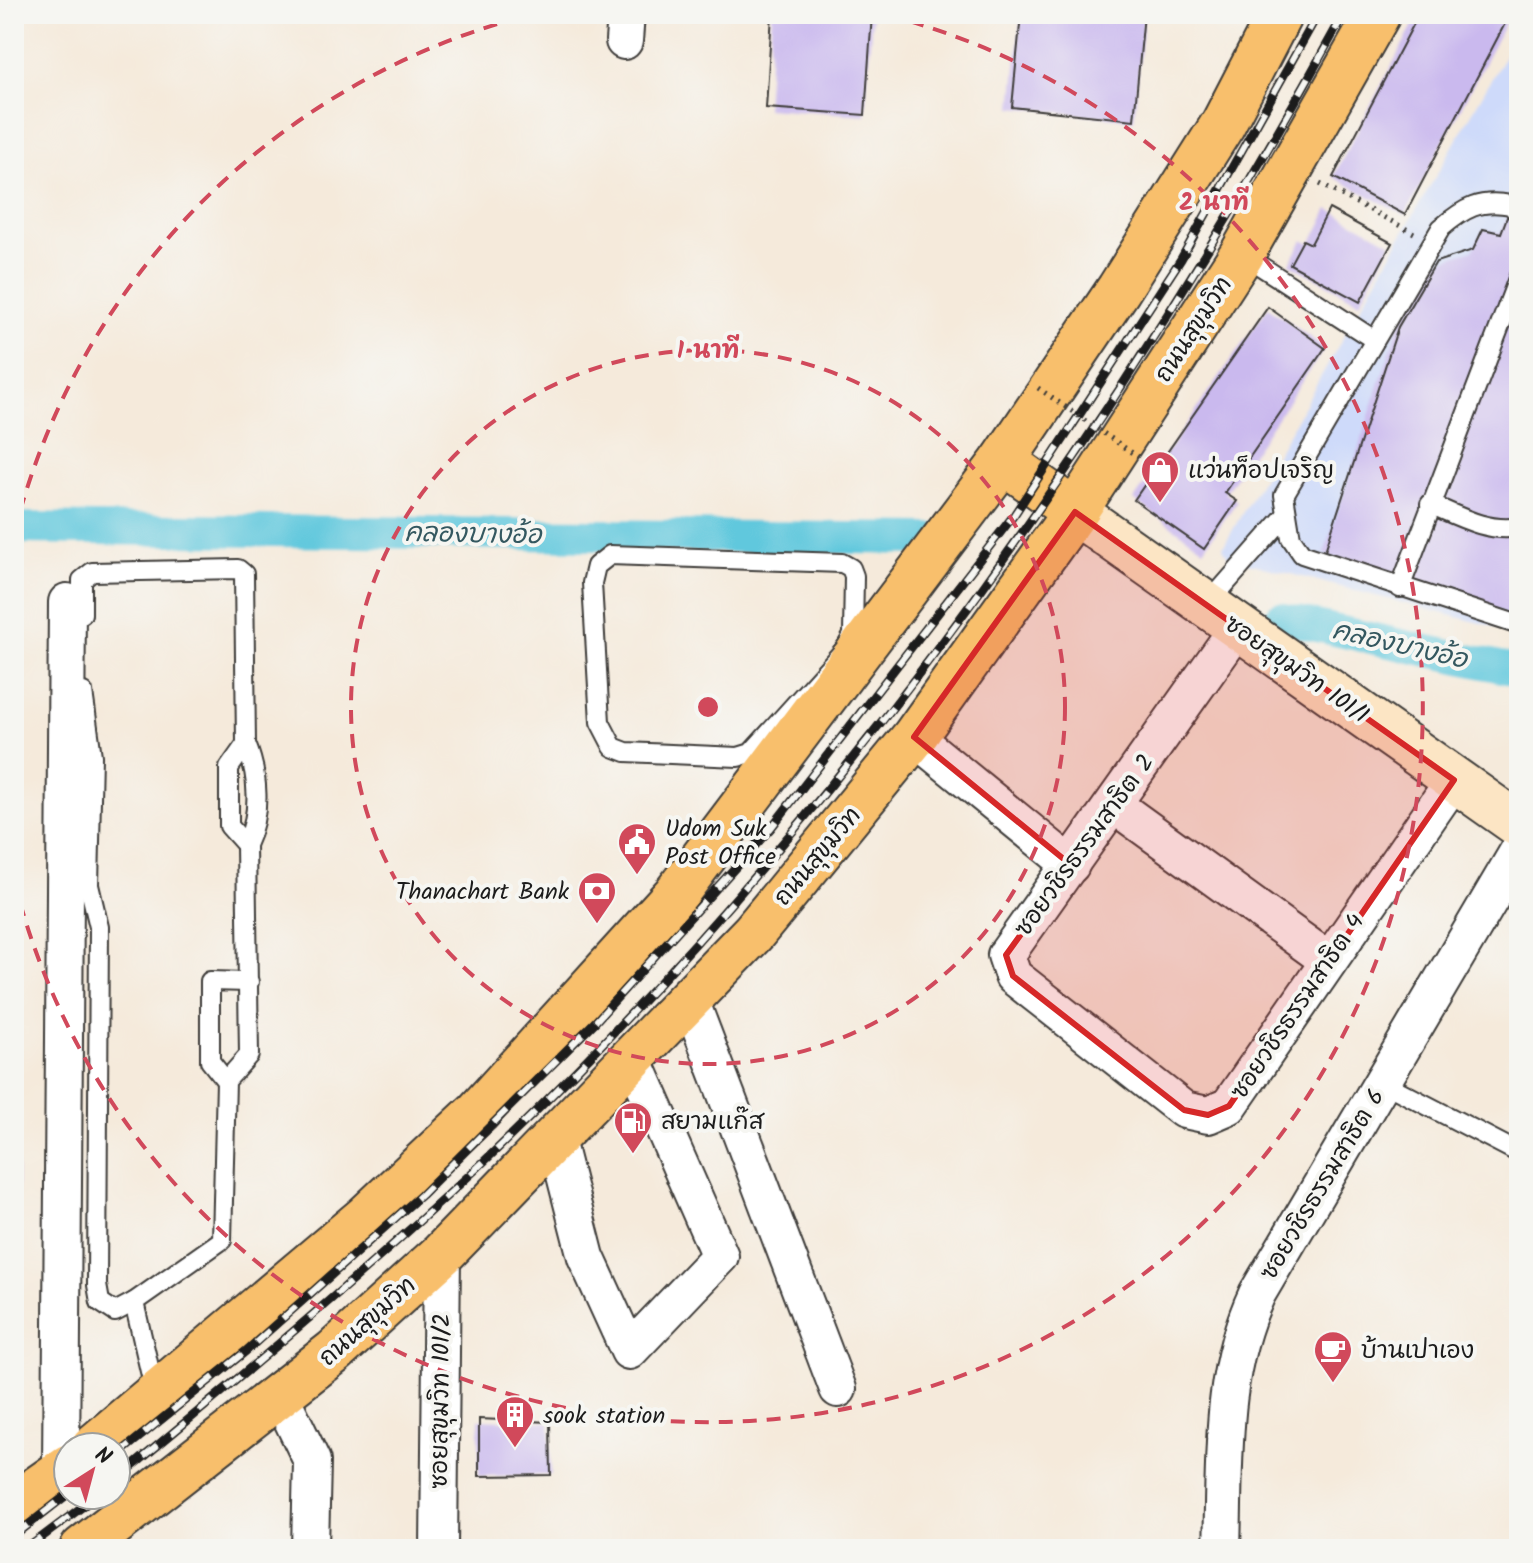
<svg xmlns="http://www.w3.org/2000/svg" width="1533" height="1563" font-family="Kalam,'Playpen Sans Thai',sans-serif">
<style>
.built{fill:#cedafa}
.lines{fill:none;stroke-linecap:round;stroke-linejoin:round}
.canal{stroke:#60c8dd;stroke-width:32}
.building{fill:#cab9ee}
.lane-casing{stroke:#3d3b39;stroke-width:22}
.street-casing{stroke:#3d3b39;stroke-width:40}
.secondary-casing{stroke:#3d3b39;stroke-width:48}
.primary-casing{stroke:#3d3b39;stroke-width:48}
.path{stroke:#3d3b39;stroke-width:5;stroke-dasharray:2 6;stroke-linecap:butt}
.lane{stroke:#fff;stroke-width:18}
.street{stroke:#fff;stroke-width:36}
.secondary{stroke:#fce5c4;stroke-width:44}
.primary{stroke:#f8bf6c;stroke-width:44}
.rail-casing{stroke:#1c1c1c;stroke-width:9}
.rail{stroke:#f6f6f2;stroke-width:6;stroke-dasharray:18;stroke-linecap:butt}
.path-bridge{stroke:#3d3b39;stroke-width:5;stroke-dasharray:2 6;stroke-linecap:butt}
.marked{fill:#d62828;fill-opacity:0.2;stroke:#d62828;stroke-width:6;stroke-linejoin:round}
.ring{fill:none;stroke:#d1495b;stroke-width:4;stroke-dasharray:14 10}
.labels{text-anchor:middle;stroke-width:8;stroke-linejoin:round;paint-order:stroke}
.street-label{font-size:24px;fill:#1c1c1c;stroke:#f6f6f2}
.poi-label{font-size:24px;fill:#1c1c1c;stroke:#f6f6f2;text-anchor:start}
.water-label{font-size:26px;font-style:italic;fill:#345860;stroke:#f6f6f2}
.centre{fill:#d1495b;stroke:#f6f6f2;stroke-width:4}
.ring-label{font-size:24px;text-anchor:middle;font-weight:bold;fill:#d1495b;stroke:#f6f6f2;stroke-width:8;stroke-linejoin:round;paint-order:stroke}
</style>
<rect width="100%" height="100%" fill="#f6f6f2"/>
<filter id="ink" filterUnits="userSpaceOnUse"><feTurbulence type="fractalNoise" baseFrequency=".0125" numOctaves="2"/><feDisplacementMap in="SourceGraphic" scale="16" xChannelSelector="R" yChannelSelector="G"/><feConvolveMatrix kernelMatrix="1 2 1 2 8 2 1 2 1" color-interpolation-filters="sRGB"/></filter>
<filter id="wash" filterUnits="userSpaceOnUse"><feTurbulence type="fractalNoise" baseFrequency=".006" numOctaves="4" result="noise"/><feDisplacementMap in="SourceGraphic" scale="32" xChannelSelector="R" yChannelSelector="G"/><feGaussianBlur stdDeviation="1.8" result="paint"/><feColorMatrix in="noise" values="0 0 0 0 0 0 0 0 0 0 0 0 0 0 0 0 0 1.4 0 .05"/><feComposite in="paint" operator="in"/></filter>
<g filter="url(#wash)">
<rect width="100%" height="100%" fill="#f5eadb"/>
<!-- built -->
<path class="built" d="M1519 31V633L1229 558 1223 547Z"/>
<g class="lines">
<!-- canal -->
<g class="canal">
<path d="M14 528 931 539"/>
<path d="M1280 618 1519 671"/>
</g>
</g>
<g id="blocks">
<!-- building -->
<g class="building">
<path d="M772 14H872L865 115 766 108Z"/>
<path d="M1021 14H1144L1134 120 1012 107Z"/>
<path d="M1419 14H1510L1405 215 1333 177Z"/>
<path d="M1519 185V618L1324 554 1398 327 1436 262 1473 250 1483 229 1501 233Z"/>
<path d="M1329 209 1392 243 1360 302 1290 264 1303 240 1311 244Z"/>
<path d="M1268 307 1325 348 1225 493 1237 501 1204 549 1134 500Z"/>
<rect x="14" y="1137" width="4" height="269"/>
<path d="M479 1419 550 1422 551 1475 479 1476Z"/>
</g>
</g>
</g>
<g filter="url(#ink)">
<use href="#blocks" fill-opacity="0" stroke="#3d3b39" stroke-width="2"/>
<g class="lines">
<!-- lane casing -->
<g class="lane-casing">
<g id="lane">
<path d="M1519 214 1511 205C1480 199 1464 208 1441 228L1284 495 1291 538 1302 554 1519 625"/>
<path d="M1242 254 1373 339"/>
<path d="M1430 504C1458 516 1488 533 1519 527"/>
<path d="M610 555 842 563 851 568 854 576 853 635 846 648 751 753 738 757 626 752 613 747 600 722 592 583 596 566Z"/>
<path d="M1400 588 1519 276"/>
<path d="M1207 605 1286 515"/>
<path d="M82 614V580L92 572 238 569 244 574 246 744C259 776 261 814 246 845L249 1055 226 1081 222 1240 134 1302 155 1393"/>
<path d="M83 692 92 756 89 885 99 927 97 1285 100 1302 115 1312 134 1302"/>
<path d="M246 845 229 826V768L246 744"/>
<path d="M226 1081 210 1061V981L249 982"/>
<path d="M1382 1082 1519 1153"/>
</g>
</g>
<!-- street casing -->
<g class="street-casing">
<g id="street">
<path d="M624 41 626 14"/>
<path d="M1237 629 1006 955 1013 976 1184 1110 1208 1115 1229 1106 1454 780"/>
<path d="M914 737 1071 865"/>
<path d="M1114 805 1328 960"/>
<path d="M689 997 838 1389"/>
<path d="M555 1136 586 1257 629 1351 720 1256 632 1056"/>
<path d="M280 1395 312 1461 310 1549"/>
<path d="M61 1473 67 602"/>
<path d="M439 1549 442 1254"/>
<path d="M1222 1549C1225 1461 1219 1375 1257 1294L1519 850"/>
</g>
</g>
<!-- secondary casing -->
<g class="secondary-casing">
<path id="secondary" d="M1075 512 1519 825"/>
</g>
<!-- primary casing -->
<g class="primary-casing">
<g id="primary">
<path d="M1003 461 1075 512"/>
<path d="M93 1447 366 1217 478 1112 675 895 1003 461 1119 289 1223 124 1280 14"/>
<path d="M14 1505 68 1467"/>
<path d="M82 1549 334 1352 442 1254 754 932 914 737 1075 512 1242 254 1378 14"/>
</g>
</g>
<!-- path -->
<path class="path" d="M1320 184 1414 233"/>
<!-- lane -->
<use href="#lane" class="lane"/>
<!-- street -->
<use href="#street" class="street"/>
<!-- secondary -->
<use href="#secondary" class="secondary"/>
<!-- primary -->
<use href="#primary" class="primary"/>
<!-- rail casing -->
<g class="rail-casing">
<g id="rail">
<path d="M116 1456 246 1351 421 1195 595 1022 771 828 1014 515 1181 259 1318 14"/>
<path d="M116 1480C238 1379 359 1278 475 1170 828 836 1112 438 1344 14"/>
<path d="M14 1536 68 1494"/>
<path d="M26 1549 98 1495"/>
</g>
</g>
<!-- rail -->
<use href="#rail" class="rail"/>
<!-- path-bridge -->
<path class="path-bridge" d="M1038 388 1147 463"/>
</g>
</g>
<!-- marked area -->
<path class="marked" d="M1075 512 1454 780 1229 1106 1208 1115 1184 1110 1013 976 1006 955 1071 865 914 737Z"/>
<!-- distance rings -->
<g class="ring">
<circle cx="708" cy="707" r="357"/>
<path d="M14 534A715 715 0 0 1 529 15M887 15A715 715 0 1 1 14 880"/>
</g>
<!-- icons -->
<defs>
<g id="shop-pin" transform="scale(2)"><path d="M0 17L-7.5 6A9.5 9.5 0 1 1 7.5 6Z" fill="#d1495b" stroke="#f6f6f2"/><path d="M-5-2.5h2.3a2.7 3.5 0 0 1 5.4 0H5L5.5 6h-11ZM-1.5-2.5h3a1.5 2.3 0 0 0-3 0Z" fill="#fff"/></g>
<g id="civic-pin" transform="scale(2)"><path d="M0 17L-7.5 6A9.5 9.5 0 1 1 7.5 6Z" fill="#d1495b" stroke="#f6f6f2"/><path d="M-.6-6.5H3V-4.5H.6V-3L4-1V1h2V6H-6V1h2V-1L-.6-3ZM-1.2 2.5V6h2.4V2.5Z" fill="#fff"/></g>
<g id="bank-pin" transform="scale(2)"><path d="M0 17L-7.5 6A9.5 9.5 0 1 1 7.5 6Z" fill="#d1495b" stroke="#f6f6f2"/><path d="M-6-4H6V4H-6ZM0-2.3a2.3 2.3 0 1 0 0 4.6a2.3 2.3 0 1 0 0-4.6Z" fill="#fff"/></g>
<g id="fuel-pin" transform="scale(2)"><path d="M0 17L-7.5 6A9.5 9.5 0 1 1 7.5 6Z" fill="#d1495b" stroke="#f6f6f2"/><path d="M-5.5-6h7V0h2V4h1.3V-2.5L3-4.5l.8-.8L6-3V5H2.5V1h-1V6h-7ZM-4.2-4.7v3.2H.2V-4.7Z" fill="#fff"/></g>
<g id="cafe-pin" transform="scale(2)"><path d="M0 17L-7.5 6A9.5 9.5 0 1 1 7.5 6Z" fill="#d1495b" stroke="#f6f6f2"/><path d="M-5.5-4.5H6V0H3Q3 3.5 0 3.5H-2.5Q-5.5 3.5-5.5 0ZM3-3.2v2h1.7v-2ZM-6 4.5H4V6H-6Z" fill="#fff"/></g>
<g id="building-pin" transform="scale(2)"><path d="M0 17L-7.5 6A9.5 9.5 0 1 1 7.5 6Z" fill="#d1495b" stroke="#f6f6f2"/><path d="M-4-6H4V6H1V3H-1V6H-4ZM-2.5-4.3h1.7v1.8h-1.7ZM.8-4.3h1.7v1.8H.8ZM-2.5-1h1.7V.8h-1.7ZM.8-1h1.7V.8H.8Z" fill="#fff"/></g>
</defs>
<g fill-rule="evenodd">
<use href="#shop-pin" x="1160" y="470"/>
<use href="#civic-pin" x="637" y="842"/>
<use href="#bank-pin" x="597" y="891"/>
<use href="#fuel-pin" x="633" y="1121"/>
<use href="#cafe-pin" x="1333" y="1350"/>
<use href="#building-pin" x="515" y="1415"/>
</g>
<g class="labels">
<!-- street labels -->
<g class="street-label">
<text transform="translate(1193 329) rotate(-57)" y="8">ถนนสุขุมวิท</text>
<text transform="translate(1297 669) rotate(35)" y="8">ซอยสุขุมวิท 101/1</text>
<text transform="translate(1084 845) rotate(-54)" y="8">ซอยวชิรธรรมสาธิต 2</text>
<text transform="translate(817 856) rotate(-50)" y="8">ถนนสุขุมวิท</text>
<text transform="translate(1297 1006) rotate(-56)" y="8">ซอยวชิรธรรมสาธิต 4</text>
<text transform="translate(1322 1184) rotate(-59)" y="8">ซอยวชิรธรรมสาธิต 6</text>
<text transform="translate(367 1321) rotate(-42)" y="8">ถนนสุขุมวิท</text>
<text transform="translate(440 1401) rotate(-89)" y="8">ซอยสุขุมวิท 101/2</text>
</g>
<!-- poi labels -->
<g class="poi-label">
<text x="1188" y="478">แว่นท็อปเจริญ</text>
<text x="665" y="836">Udom Suk<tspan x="665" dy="28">Post Office</tspan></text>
<text x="569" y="899" text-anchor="end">Thanachart Bank</text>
<text x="661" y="1129">สยามแก๊ส</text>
<text x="1361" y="1358">บ้านเปาเอง</text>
<text x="543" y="1423">sook station</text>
</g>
<!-- water labels -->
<g class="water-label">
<text transform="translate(473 533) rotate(1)" y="9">คลองบางอ้อ</text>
<text transform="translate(1400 644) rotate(13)" y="9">คลองบางอ้อ</text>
</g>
</g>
<circle cx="708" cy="707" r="12" class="centre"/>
<g class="ring-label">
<text x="1214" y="210">2 นาที</text>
<text x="708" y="358">1 นาที</text>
</g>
<!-- margin -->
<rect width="1533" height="1563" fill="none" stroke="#f6f6f2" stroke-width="48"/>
<!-- north arrow -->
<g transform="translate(92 1471) rotate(36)"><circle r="38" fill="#f6f6f2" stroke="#9f9f9c" stroke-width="2"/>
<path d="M0-6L14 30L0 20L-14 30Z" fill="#d1495b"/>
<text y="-12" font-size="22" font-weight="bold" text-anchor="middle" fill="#1c1c1c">N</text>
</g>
</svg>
